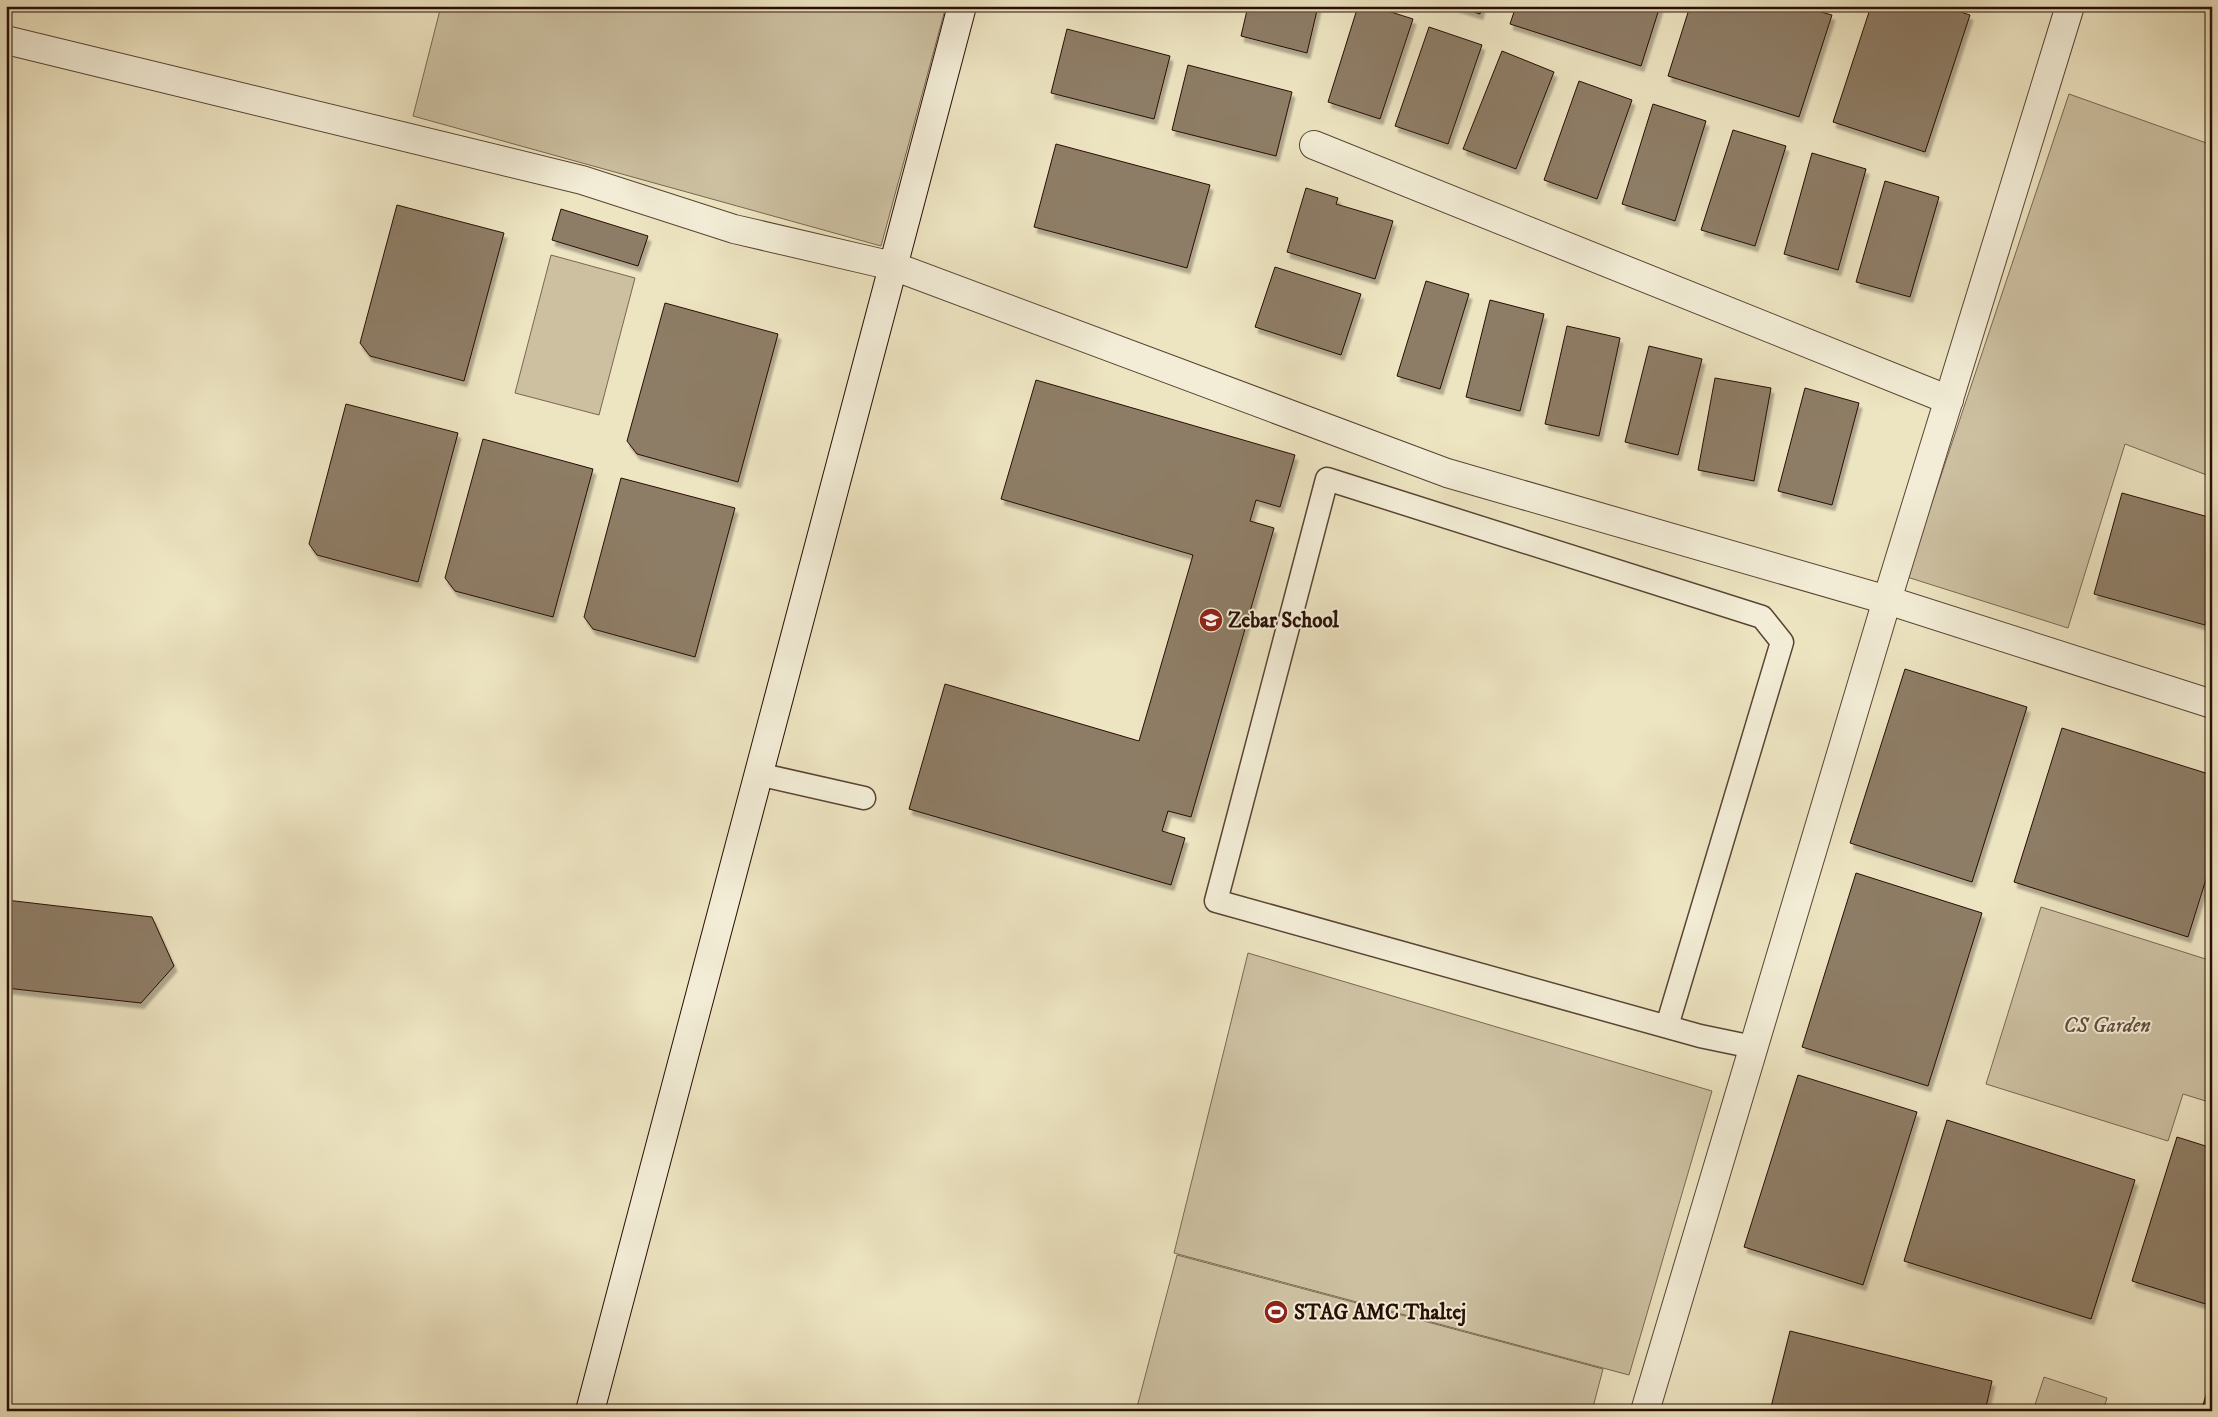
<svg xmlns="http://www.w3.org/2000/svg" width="2218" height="1417" font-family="'IM FELL DW Pica',serif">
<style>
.green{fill:#ccc0a1;stroke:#7a6752}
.building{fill:#8e7d66;stroke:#280e04;filter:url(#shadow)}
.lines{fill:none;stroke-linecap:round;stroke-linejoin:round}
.lane-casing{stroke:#594433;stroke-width:25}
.street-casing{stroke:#594433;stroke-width:30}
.secondary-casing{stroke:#280e04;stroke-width:30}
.lane{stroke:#f3edd7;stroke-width:22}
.street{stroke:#f3edd7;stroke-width:28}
.secondary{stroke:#f3edd7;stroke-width:28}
.labels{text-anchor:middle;stroke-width:4;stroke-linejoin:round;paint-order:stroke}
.poi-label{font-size:21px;font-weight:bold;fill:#280e04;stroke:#f3edd7;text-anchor:start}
.park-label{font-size:21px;font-style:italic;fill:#614c3b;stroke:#f3edd7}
</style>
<defs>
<filter id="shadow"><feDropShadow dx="3" dy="5.5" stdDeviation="1" flood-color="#0004"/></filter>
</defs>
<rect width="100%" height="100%" fill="#ede4c1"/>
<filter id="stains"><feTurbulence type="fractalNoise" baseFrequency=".004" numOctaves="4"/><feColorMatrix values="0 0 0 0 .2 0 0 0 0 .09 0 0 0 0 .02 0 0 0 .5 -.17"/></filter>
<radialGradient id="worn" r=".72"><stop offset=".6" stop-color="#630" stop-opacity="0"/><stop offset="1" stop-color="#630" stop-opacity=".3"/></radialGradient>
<!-- green -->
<g class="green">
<path d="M441 6H946L881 246 413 116Z"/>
<path d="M2069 94 2212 145V477L2125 444 2068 628 1907 577Z"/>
<path d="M551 255 635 278 599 415 515 393Z"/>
<path d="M2041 907 2212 961V1103L2183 1094 2168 1141 1986 1084Z"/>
<path d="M1248 953 1712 1091 1629 1375 1174 1253Z"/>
<path d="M1177 1255 1603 1369 1592 1411H1136Z"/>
<path d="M2044 1377 2107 1398 2103 1411H2033Z"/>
</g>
<!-- building -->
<g class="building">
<path d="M1248 6H1318L1307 53 1241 36Z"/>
<path d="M1358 6H1372L1413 19 1380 119 1328 102Z"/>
<path d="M1455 6H1482L1480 14Z"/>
<path d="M1516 6H1660L1641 66 1510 24Z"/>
<path d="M1690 6H1823L1821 12 1832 15 1799 117 1668 76Z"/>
<path d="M1871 6H1942L1970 15 1925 152 1833 122Z"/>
<path d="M1429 27 1482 45 1448 144 1395 126Z"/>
<path d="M1067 29 1170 56 1154 119 1051 93Z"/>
<path d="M1502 51 1554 72 1516 169 1463 149Z"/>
<path d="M1188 65 1292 92 1276 156 1172 130Z"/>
<path d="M1579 81 1632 100 1597 199 1544 180Z"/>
<path d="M1653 104 1706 121 1675 221 1622 204Z"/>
<path d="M1733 130 1786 146 1755 246 1701 230Z"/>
<path d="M1056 144 1210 185 1187 268 1034 227Z"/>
<path d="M1812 153 1866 169 1838 270 1784 254Z"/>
<path d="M1885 181 1939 197 1910 297 1856 282Z"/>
<path d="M1306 188 1338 198 1336 204 1393 221 1375 279 1287 252Z"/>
<path d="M397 205 504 233 464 381 370 356 360 343Z"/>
<path d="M561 209 648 236 638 266 552 240Z"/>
<path d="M1275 267 1361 294 1341 355 1255 327Z"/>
<path d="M1426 281 1469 294 1440 389 1397 376Z"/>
<path d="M1490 300 1544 314 1520 411 1466 397Z"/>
<path d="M665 303 778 334 738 482 637 454 627 441Z"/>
<path d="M1567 326 1620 338 1599 436 1545 424Z"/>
<path d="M1649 346 1702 359 1678 455 1625 442Z"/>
<path d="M1715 378 1771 388 1754 481 1698 470Z"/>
<path d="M1036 380 1295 455 1280 507 1256 500 1250 521 1274 528 1191 817 1168 811 1162 831 1185 838 1171 885 909 809 945 684 1139 741 1193 555 1001 499Z"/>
<path d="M1805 388 1859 403 1832 505 1778 491Z"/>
<path d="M346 404 458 433 418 582 317 555 309 544Z"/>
<path d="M483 439 593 469 553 617 455 591 445 578Z"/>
<path d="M621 478 735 508 695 657 593 629 584 617Z"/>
<path d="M2122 493 2212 518V599L2205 625 2094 594Z"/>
<path d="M1905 669 2027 707 1972 882 1850 843Z"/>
<path d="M2062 728 2212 775V860L2188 937 2014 882Z"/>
<path d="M1856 873 1982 913 1928 1086 1802 1047Z"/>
<path d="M6 900 152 917 174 966 141 1003 6 988Z"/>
<path d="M1798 1075 1917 1112 1863 1285 1744 1247Z"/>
<path d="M1947 1120 2135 1180 2091 1319 1904 1261Z"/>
<path d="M2177 1137 2212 1148V1306L2132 1281Z"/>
<path d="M1790 1331 1992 1381 1985 1411H1770Z"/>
<path d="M2207 1392 2212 1394V1411H2201Z"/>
</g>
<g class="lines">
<!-- lane casing -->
<g class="lane-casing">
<g id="lane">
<path d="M758 774 864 798"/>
<path d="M1667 1026 1782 642 1762 617 1327 479 1216 901 1700 1036 1753 1047"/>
</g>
</g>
<!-- street casing -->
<g class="street-casing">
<g id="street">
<path d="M6 40 582 180 734 229 893 266 1447 473 1887 600 2212 704"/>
<path d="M1314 145 1949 400"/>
<path d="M1645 1411 1887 600 2070 6"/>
</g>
</g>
<!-- secondary casing -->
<g class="secondary-casing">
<path id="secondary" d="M590 1411 962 6"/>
</g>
<!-- lane -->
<use href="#lane" class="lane"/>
<!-- street -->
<use href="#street" class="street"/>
<!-- secondary -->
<use href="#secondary" class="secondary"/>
</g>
<!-- icons -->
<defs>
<g id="school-disc" transform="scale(1.25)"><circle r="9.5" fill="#8f2418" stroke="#f3edd7"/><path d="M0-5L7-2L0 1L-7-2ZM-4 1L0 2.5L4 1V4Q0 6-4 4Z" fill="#fff"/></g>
<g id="stadium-disc" transform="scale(1.25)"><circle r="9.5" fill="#8f2418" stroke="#f3edd7"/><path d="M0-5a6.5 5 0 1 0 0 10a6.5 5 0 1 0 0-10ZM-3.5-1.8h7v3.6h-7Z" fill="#fff"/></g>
</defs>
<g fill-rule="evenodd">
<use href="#school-disc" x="1211" y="620"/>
<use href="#stadium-disc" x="1276" y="1312"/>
</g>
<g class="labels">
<!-- poi labels -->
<g class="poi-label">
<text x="1228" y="627">Zebar School</text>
<text x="1294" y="1319">STAG AMC Thaltej</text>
</g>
<!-- park labels -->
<g class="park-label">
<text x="2107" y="1032">CS Garden</text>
</g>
</g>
<!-- margin -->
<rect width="2218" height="1417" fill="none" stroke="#ede4c1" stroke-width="25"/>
<rect x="8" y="8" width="2203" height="1402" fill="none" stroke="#280e04" stroke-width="2.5"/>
<rect x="12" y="12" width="2193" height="1392" fill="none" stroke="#280e04"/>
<rect width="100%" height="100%" filter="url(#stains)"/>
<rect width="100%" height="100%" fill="url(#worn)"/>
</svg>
